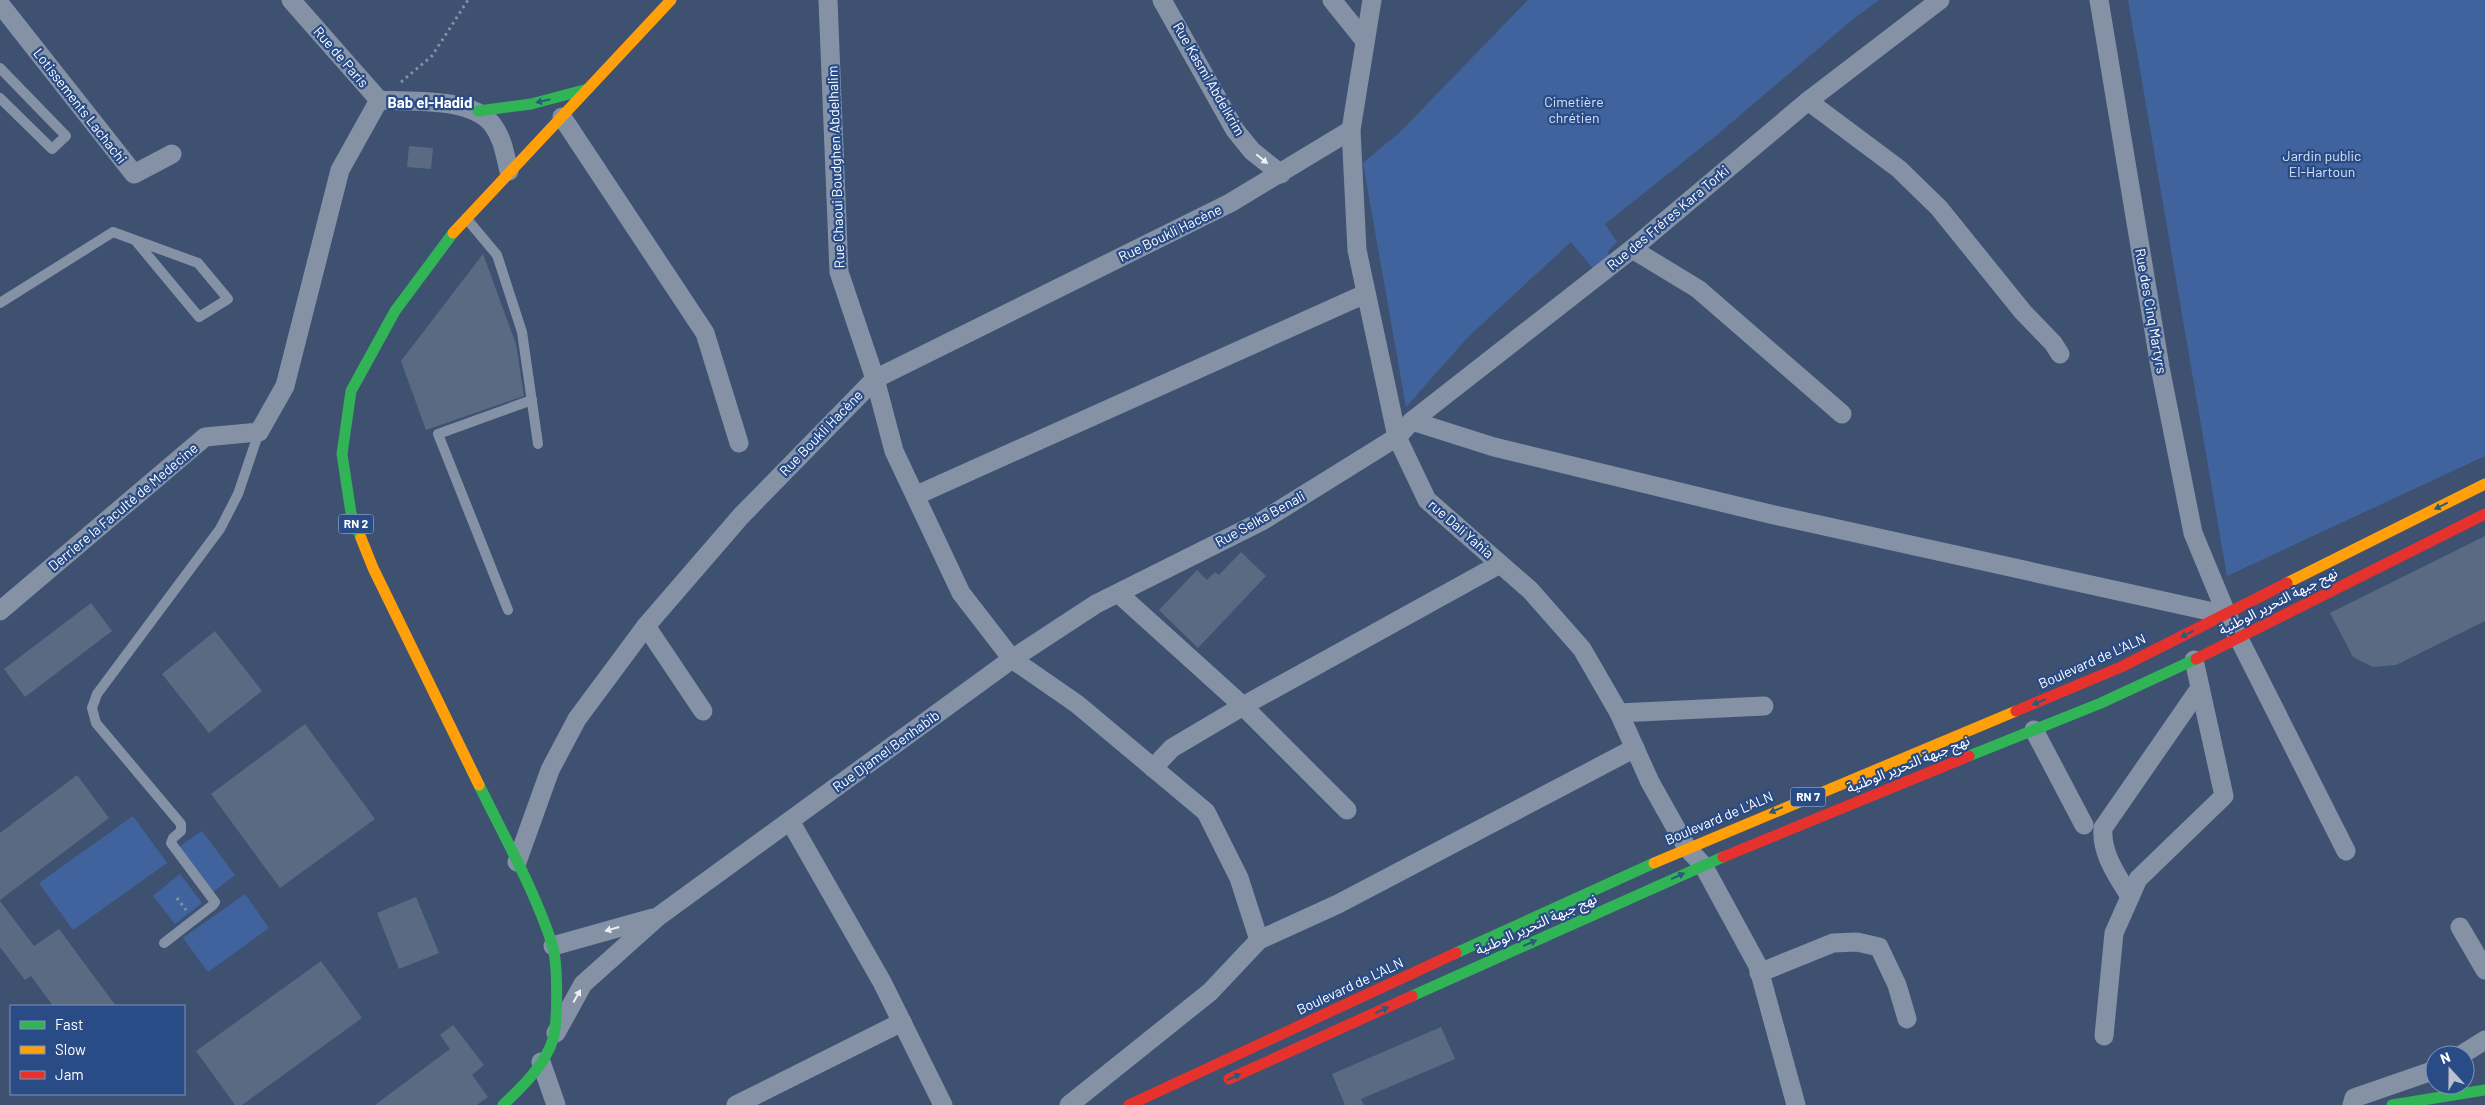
<svg xmlns="http://www.w3.org/2000/svg" width="2485" height="1105" font-family="Barlow,'Noto Sans Arabic',sans-serif">
<style>
.green{fill:#41639d}
.building{fill:#5b6a83}
.lines{fill:none;stroke-linecap:round;stroke-linejoin:round}
.path{stroke:#8592a6;stroke-width:3;stroke-dasharray:2.5 4;stroke-linecap:butt}
.lane{stroke:#8592a6;stroke-width:10}
.street{stroke:#8592a6;stroke-width:19}
.fast{stroke:#30b455;stroke-width:11}
.slow{stroke:#ff9f0a;stroke-width:11}
.jam{stroke:#e5322d;stroke-width:11}
.oneway{fill:#2a5b7f}
.oneway2{fill:#edeff2}
.labels{text-anchor:middle;stroke-width:4.5;stroke-linejoin:round;paint-order:stroke}
.shield{fill:#294b86;stroke:#bfc9db;stroke-width:1}
.shield-label{font-size:12px;font-weight:bold;fill:#fff}
.street-label{font-size:14px;fill:#fff;stroke:#294b86}
.park-label{font-size:14px;fill:#d7e3f6;stroke:#294b86}
.neighbourhood-label{font-size:15px;font-weight:bold;fill:#fff;stroke:#294b86}
</style>
<rect width="100%" height="100%" fill="#3e5171"/>
<!-- green -->
<g class="green">
<path d="M1528 0H1879L1851 21 1712 139 1605 224 1617 242 1607 252 1612 259 1595 271 1571 242 1468 337 1406 407 1363 163 1400 132Z"/>
<path d="M2128 0H2485V456L2227 576Z"/>
<path d="M133 816 167 863 73 930 39 883Z"/>
<path d="M202 831 235 875 213 892 179 847Z"/>
<path d="M180 874 202 903 175 924 153 896Z"/>
<path d="M245 894 269 928 208 972 183 938Z"/>
</g>
<!-- building -->
<g class="building">
<path d="M409 146 433 148 431 169 407 167Z"/>
<path d="M483 254 516 344 524 396 426 430 401 361Z"/>
<path d="M2485 536V621L2396 665 2373 667 2353 657 2330 613Z"/>
<path d="M1241 552 1266 576 1198 648 1159 610 1197 570 1207 580 1215 572 1219 575Z"/>
<path d="M91 603 112 631 25 697 4 669Z"/>
<path d="M215 631 262 691 209 733 162 674Z"/>
<path d="M305 724 375 819 280 888 211 794Z"/>
<path d="M77 775 109 818 0 900V833Z"/>
<path d="M416 897 439 953 399 969 377 913Z"/>
<path d="M0 901 34 946 59 929 116 1006H53L31 976 25 980 0 947Z"/>
<path d="M321 961 362 1018 242 1105H235L196 1051Z"/>
<path d="M453 1025 484 1065 472 1075 488 1097 477 1105H375L450 1049 440 1035Z"/>
<path d="M1441 1027 1455 1059 1361 1099 1364 1105H1345L1332 1074Z"/>
</g>
<g class="lines">
<!-- path -->
<g class="path">
<path d="M401 82 432 56 468 0"/>
<path d="M177 898 186 910"/>
</g>
<!-- lane -->
<g class="lane">
<path d="M0 68 66 136 52 149 0 98"/>
<path d="M466 218 497 255 522 332 538 444"/>
<path d="M0 303 113 232 198 263 228 299 199 317 135 240"/>
<path d="M508 610 438 434 532 400"/>
<path d="M164 943 213 905 215 902 171 843 173 838 181 831V824L96 723 92 708 97 694 220 529 238 494 259 432"/>
</g>
<!-- street -->
<g class="street">
<path d="M291 0 379 100C412 102 471 97 492 124 503 138 505 155 509 171"/>
<path d="M828 0 839 272 875 379 894 451 961 593 1012 659 1077 704 1206 812 1239 878 1259 940"/>
<path d="M1162 0 1235 130 1252 151 1281 174"/>
<path d="M1332 0 1365 41"/>
<path d="M1372 0 1351 130 1357 250 1397 437 1427 500 1530 590 1582 649 1619 713 1650 782 1687 848 1703 865 1758 966 1796 1105"/>
<path d="M2099 0 2160 367 2193 533 2227 615"/>
<path d="M0 4 134 174 172 154"/>
<path d="M1808 101 1899 169 1939 208 2023 312 2053 343 2060 354"/>
<path d="M562 117 705 333 739 443"/>
<path d="M1632 249 1698 289 1842 414"/>
<path d="M1412 421 1494 447 1770 514 2227 615 2346 851"/>
<path d="M917 495 1365 294"/>
<path d="M1119 594 1243 706 1500 564"/>
<path d="M0 611 205 437 259 432 285 386 340 170 379 100"/>
<path d="M646 626 703 711"/>
<path d="M1619 713 1764 706"/>
<path d="M2034 730 2084 825"/>
<path d="M1153 768 1172 748 1243 706 1347 810"/>
<path d="M790 821 882 982 943 1105"/>
<path d="M517 862 550 770 577 719 646 626 741 516 875 379 1230 203 1351 130"/>
<path d="M2130 897C2117 875 2101 854 2103 828L2200 688"/>
<path d="M2460 927 2485 970"/>
<path d="M553 946 653 918"/>
<path d="M1759 973 1833 943 1857 942 1879 947 1897 985 1907 1019"/>
<path d="M556 1033 583 984 659 916 1012 659 1096 604 1262 521 1397 437 1412 421 1632 249 1808 101 1940 0"/>
<path d="M2104 1036 2114 933 2138 879 2224 796 2194 660"/>
<path d="M2461 1055 2485 1040"/>
<path d="M541 1062 556 1105"/>
<path d="M736 1105 902 1022"/>
<path d="M1069 1105 1210 992 1259 940 1338 904 1635 748"/>
<path d="M2352 1105 2354 1098 2435 1070"/>
</g>
<!-- fast -->
<g class="fast">
<path d="M478 111 531 104 588 89"/>
<path d="M361 538 351 513 342 454 351 391 395 311 453 233"/>
<path d="M1969 756 2101 703 2196 659"/>
<path d="M479 785C504 836 535 891 552 944 558 961 558 1022 553 1039 546 1064 521 1088 503 1105"/>
<path d="M1456 953 1654 863"/>
<path d="M1412 996 1723 857"/>
<path d="M2392 1105 2485 1090"/>
</g>
<!-- slow -->
<g class="slow">
<path d="M453 233 671 0"/>
<path d="M361 538 373 568 479 785"/>
<path d="M2287 583 2485 484"/>
<path d="M1654 863 2016 711"/>
</g>
<!-- jam -->
<g class="jam">
<path d="M2196 659 2485 514"/>
<path d="M2016 711 2121 667 2287 583"/>
<path d="M1723 857 1969 756"/>
<path d="M1229 1079 1412 996"/>
<path d="M1129 1105 1456 953"/>
</g>
</g>
<!-- one-way arrows -->
<defs><path id="oneway-solid" d="M-6-.8H1V-3.2L6.5 0L1 3.2V.8H-6Z" transform="scale(1.25)"/></defs>
<g class="oneway">
<use href="#oneway-solid" transform="translate(543 101) rotate(167)"/>
<use href="#oneway-solid" transform="translate(2441 506) rotate(154)"/>
<use href="#oneway-solid" transform="translate(2187 634) rotate(154)"/>
<use href="#oneway-solid" transform="translate(2039 702) rotate(157)"/>
<use href="#oneway-solid" transform="translate(1776 810) rotate(157)"/>
<use href="#oneway-solid" transform="translate(1678 876) rotate(-24)"/>
<use href="#oneway-solid" transform="translate(1530 943) rotate(-24)"/>
<use href="#oneway-solid" transform="translate(1382 1010) rotate(-24)"/>
<use href="#oneway-solid" transform="translate(1234 1077) rotate(-25)"/>
</g>
<g class="oneway2">
<use href="#oneway-solid" transform="translate(1262 159) rotate(39)"/>
<use href="#oneway-solid" transform="translate(612 929) rotate(164)"/>
<use href="#oneway-solid" transform="translate(577 996) rotate(-61)"/>
</g>
<g class="labels">
<!-- shield labels -->
<g class="shield">
<rect x="338.5" y="514.5" width="35" height="19" rx="4"/>
<rect x="1790.5" y="787.5" width="35" height="19" rx="4"/>
</g>
<g class="shield-label">
<text x="356" y="528">RN 2</text>
<text x="1808" y="801">RN 7</text>
</g>
<!-- street labels -->
<g class="street-label">
<text transform="translate(341 57) rotate(49)" y="5">Rue de Paris</text>
<text transform="translate(1209 79) rotate(60)" y="5">Rue Kasmi Abdelkrim</text>
<text transform="translate(80 106) rotate(52)" y="5">Lotissements Lachachi</text>
<text transform="translate(836 167) rotate(-92)" y="5">Rue Chaoui Boudghen Abdelhalim</text>
<text transform="translate(1668 218) rotate(-40)" y="5">Rue des Fréres Kara Torki</text>
<text transform="translate(1170 233) rotate(-26)" y="5">Rue Boukli Hacène</text>
<text transform="translate(2151 311) rotate(80)" y="5">Rue des Cinq Martyrs</text>
<text transform="translate(821 433) rotate(-46)" y="5">Rue Boukli Hacène</text>
<text transform="translate(123 507) rotate(-40)" y="5">Derriere la Faculté de Medecine</text>
<text transform="translate(1260 519) rotate(-29)" y="5">Rue Selka Benali</text>
<text transform="translate(1461 529) rotate(41)" y="5">rue Dali Yahia</text>
<text transform="translate(2278 601) rotate(-27)" y="5">نهج جبهة التحرير الوطنية</text>
<text transform="translate(2092 661) rotate(-24)" y="5">Boulevard de L'ALN</text>
<text transform="translate(886 751) rotate(-36)" y="5">Rue Djamel Benhabib</text>
<text transform="translate(1908 764) rotate(-22)" y="5">نهج جبهة التحرير الوطنية</text>
<text transform="translate(1719 818) rotate(-23)" y="5">Boulevard de L'ALN</text>
<text transform="translate(1536 924) rotate(-24)" y="5">نهج جبهة التحرير الوطنية</text>
<text transform="translate(1350 986) rotate(-25)" y="5">Boulevard de L'ALN</text>
</g>
<!-- park labels -->
<g class="park-label">
<text x="1574" y="107">Cimetière<tspan x="1574" dy="16">chrétien</tspan></text>
<text x="2322" y="161">Jardin public<tspan x="2322" dy="16">El-Hartoun</tspan></text>
</g>
<!-- neighbourhood labels -->
<g class="neighbourhood-label">
<text x="430" y="108">Bab el-Hadid</text>
</g>
</g>
<!-- legend -->
<rect x="10" y="1005" width="175" height="90" fill="#294b86" stroke="#7f93b6"/>
<rect x="20" y="1021" width="25" height="8" fill="#30b455" stroke="#7f93b6"/>
<text x="55" y="1030" font-size="15" fill="#ffffff">Fast</text>
<rect x="20" y="1046" width="25" height="8" fill="#ff9f0a" stroke="#7f93b6"/>
<text x="55" y="1055" font-size="15" fill="#ffffff">Slow</text>
<rect x="20" y="1071" width="25" height="8" fill="#e5322d" stroke="#7f93b6"/>
<text x="55" y="1080" font-size="15" fill="#ffffff">Jam</text>
<!-- north arrow -->
<g transform="translate(2450 1070) rotate(339)"><circle r="24" fill="#294b86" stroke="#7f93b6"/>
<path d="M0-4L9 19L0 12L-9 19Z" fill="#bbc2cd"/>
<text y="-8" font-size="14" font-weight="bold" text-anchor="middle" fill="#ffffff">N</text>
</g>
</svg>
